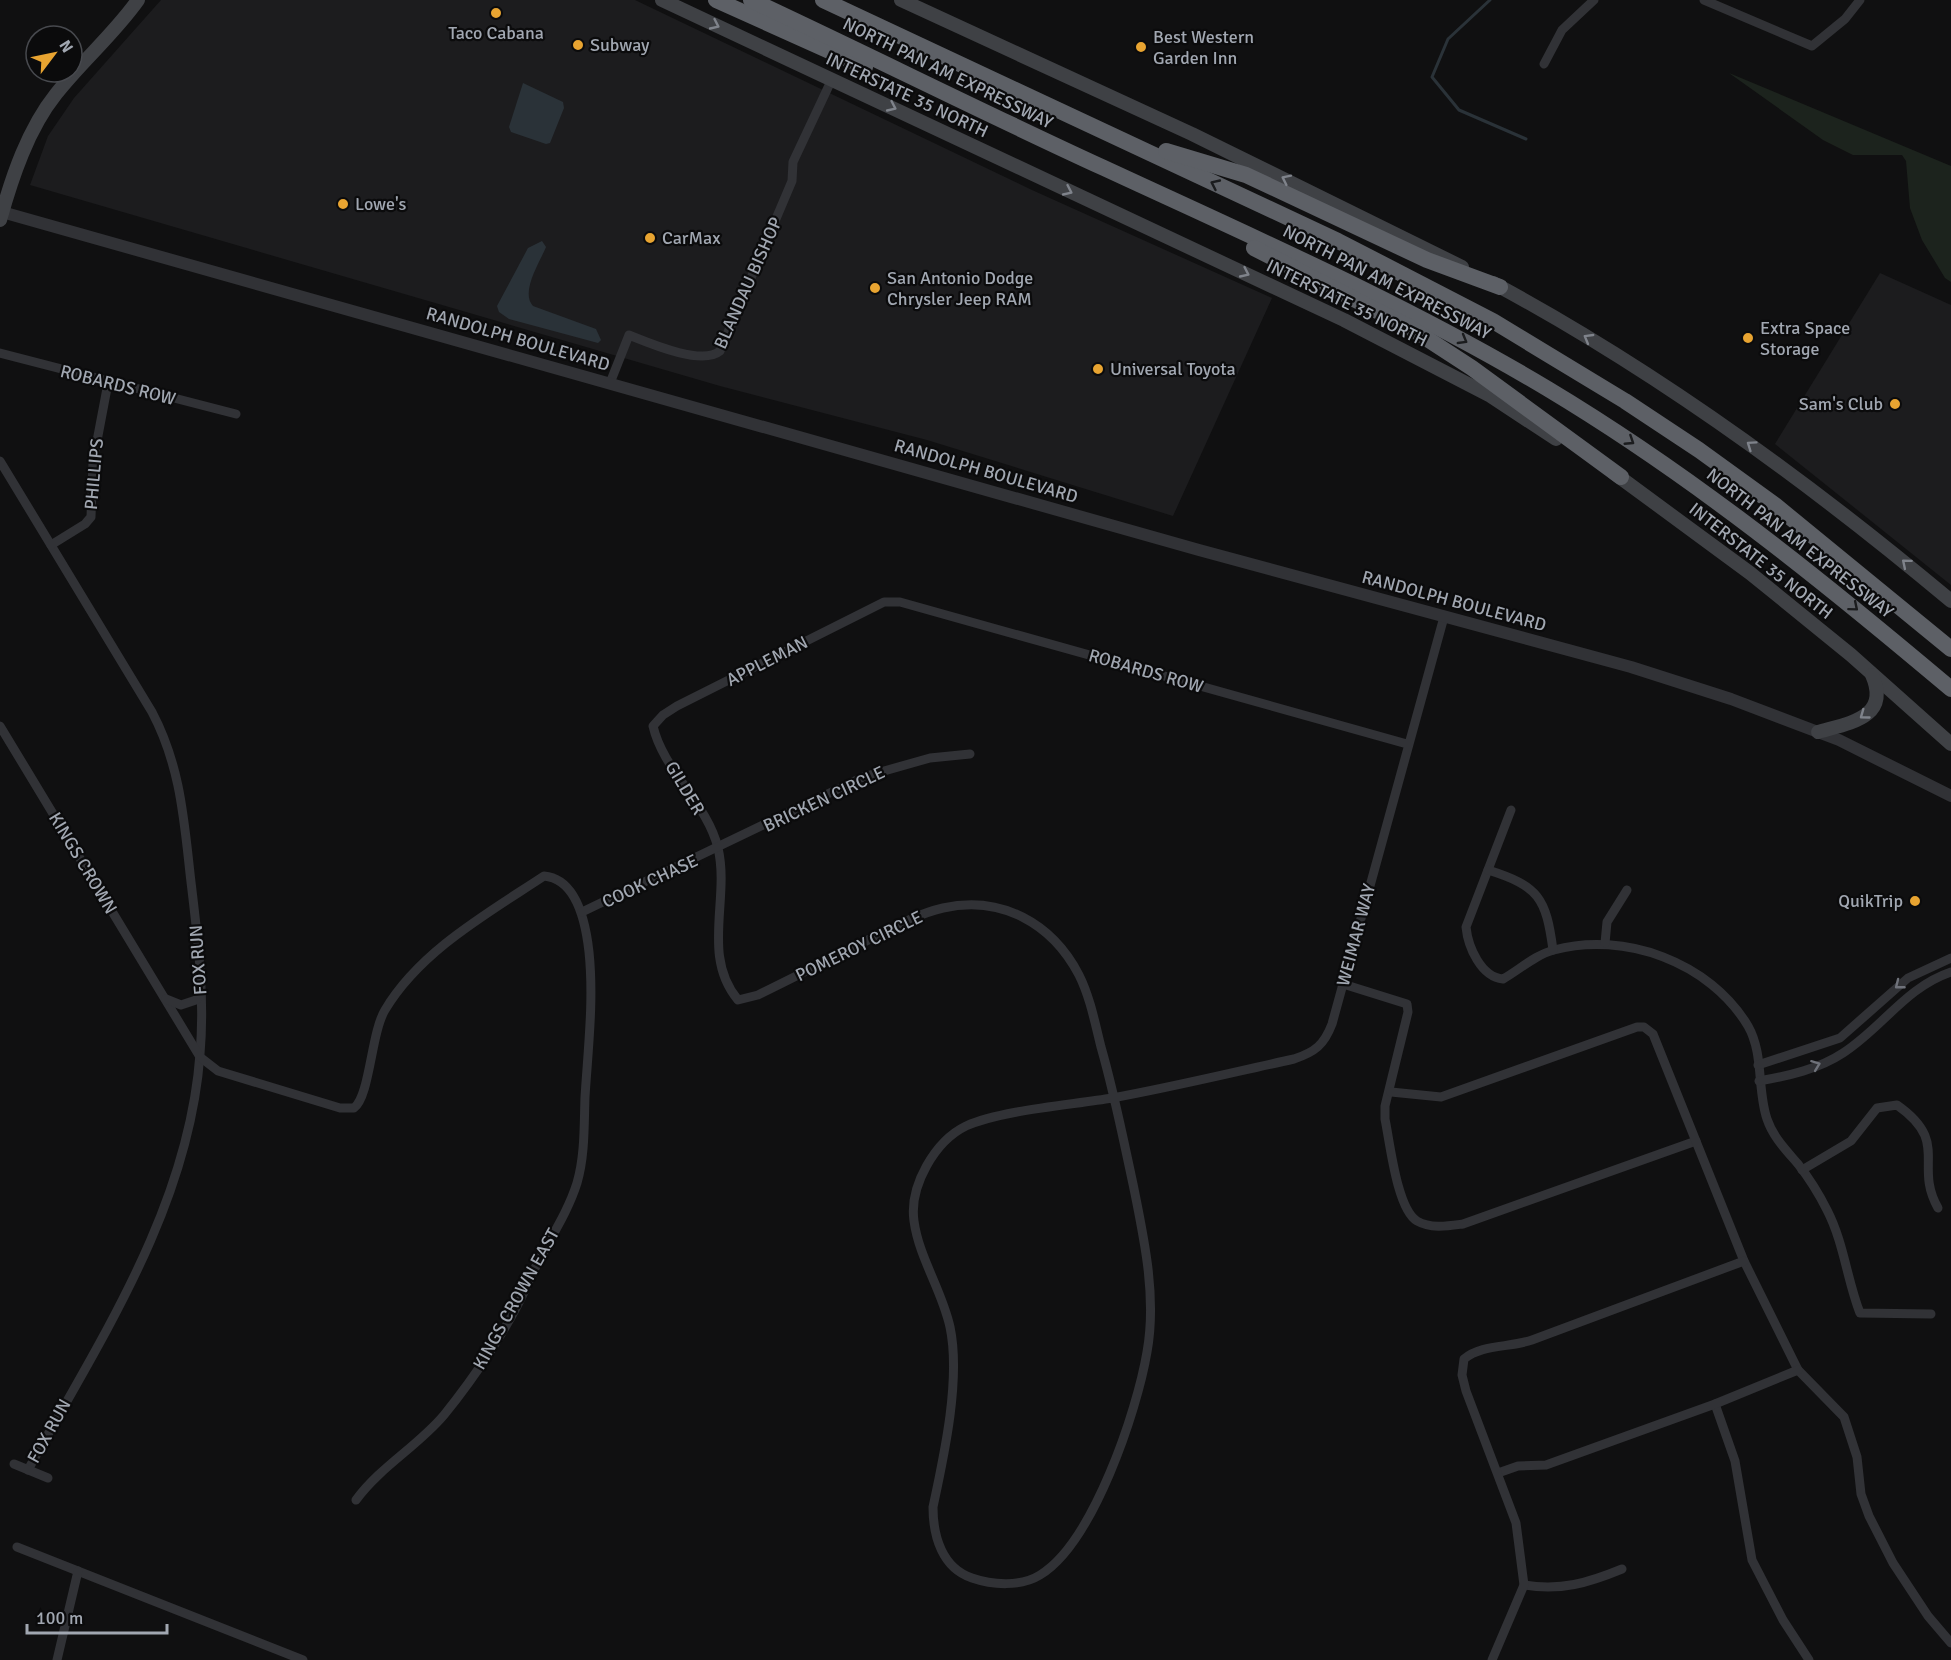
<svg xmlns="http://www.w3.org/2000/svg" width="1951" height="1660" font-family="Signika,sans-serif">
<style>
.built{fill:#1c1c1e}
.green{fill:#1c231d}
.water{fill:#2a3238}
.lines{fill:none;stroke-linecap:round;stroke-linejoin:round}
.stream{stroke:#2a3238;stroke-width:3}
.minor{stroke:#313236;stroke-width:9}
.tertiary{stroke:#313236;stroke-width:12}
.secondary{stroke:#3f4145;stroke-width:14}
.motorway{stroke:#5d6066;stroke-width:16}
.oneway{stroke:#7f838b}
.oneway2{stroke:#1b1c1e}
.oneway3{stroke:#6f727a}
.poi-dot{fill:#e8a431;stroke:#0b0b0c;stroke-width:2}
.labels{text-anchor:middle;stroke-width:4.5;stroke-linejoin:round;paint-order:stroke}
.poi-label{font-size:18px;fill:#a1a7b1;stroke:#0b0b0c;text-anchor:start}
.street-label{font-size:18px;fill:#a1a7b1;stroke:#0b0b0c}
</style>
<rect width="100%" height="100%" fill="#101011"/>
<!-- built -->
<g class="built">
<path d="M161 0H635L1032 190 1272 298 1173 516 927 440 720 386 30 185 48 136 74 98Z"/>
<path d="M1880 273 1951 305V585L1775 444Z"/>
</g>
<!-- green -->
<path class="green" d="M1729 73 1951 166V282L1945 278 1922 240 1910 208 1906 161 1902 155H1853L1823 140Z"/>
<!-- water -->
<g class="water">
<path d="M523 83 563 102 564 108 550 143 546 144 511 132 509 127Z"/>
<path d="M542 241 546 247C540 262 520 292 533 306L596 329 601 340 598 343 509 319 499 312 497 306 528 248Z"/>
</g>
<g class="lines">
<!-- stream -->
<path class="stream" d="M1490 0 1448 39 1432 77 1459 110 1526 139"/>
<!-- minor -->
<g class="minor">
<path d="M1704 0 1812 46 1845 19 1860 0"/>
<path d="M1544 64 1562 30 1594 0"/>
<path d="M0 353 236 414"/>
<path d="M610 383 629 335C649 343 702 366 720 351L792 181 793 162 832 79"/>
<path d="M0 461 152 712C181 767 184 821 191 882 198 940 205 997 200 1054 189 1207 100 1340 28 1470"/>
<path d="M51 545 85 524 91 517 93 462 108 383"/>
<path d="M0 726 200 1057 218 1071 340 1108H354C370 1096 371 1033 385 1010 420 951 488 913 544 876 578 879 586 925 589 952 594 1000 588 1049 585 1097 584 1125 585 1156 577 1183 566 1218 543 1248 529 1281 511 1324 474 1378 444 1415 418 1446 380 1467 356 1500"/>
<path d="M1407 744 900 602H884L677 706 663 715 653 726C663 770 707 803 718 848 730 899 701 956 738 1000L758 995C791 979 824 962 858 945 885 932 913 915 943 908 1001 895 1052 923 1079 975 1090 997 1095 1023 1101 1047 1114 1092 1123 1138 1133 1184 1144 1238 1157 1297 1147 1352 1137 1411 1093 1543 1040 1575 1021 1587 992 1585 972 1578 942 1568 933 1536 933 1507 944 1456 961 1379 950 1327 942 1290 919 1258 914 1221 909 1186 935 1141 966 1126 1002 1110 1071 1105 1112 1098 1173 1087 1234 1072 1294 1059 1315 1052 1324 1045 1332 1024L1444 617"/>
<path d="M1511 810 1466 927C1468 947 1481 977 1503 979 1519 970 1535 955 1554 950 1624 931 1710 962 1748 1026 1764 1054 1757 1090 1767 1119 1773 1137 1786 1150 1798 1164 1809 1178 1819 1194 1827 1210 1844 1243 1847 1280 1860 1313L1931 1314"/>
<path d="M1488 870C1539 886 1546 898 1553 950"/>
<path d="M582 912 863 777 930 758 970 754"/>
<path d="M1605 943 1607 922 1627 890"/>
<path d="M1343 984 1407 1004 1408 1012 1385 1106V1119C1390 1143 1397 1209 1417 1221 1431 1229 1448 1226 1463 1224L1696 1141"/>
<path d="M166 999 181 1005 196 1000 201 994"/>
<path d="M1758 1065 1840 1038 1908 978 1951 958"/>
<path d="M1759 1081C1788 1076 1819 1069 1843 1053 1882 1028 1906 987 1951 972"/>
<path d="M1391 1092 1441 1097 1637 1027H1644L1653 1034 1744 1261 1798 1370 1844 1417 1857 1457 1861 1494 1869 1516 1893 1563 1928 1616 1951 1643"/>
<path d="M1802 1170 1851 1141 1877 1108 1897 1105C1951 1143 1913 1164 1938 1208"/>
<path d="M1715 1404 1735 1461 1752 1560 1783 1620 1809 1660"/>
<path d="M14 1464 48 1478"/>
<path d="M1498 1473 1518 1466 1546 1465 1715 1404 1798 1370"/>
<path d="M17 1547 303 1660"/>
<path d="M1524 1585C1561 1591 1588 1583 1622 1569"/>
<path d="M57 1660 78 1571"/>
<path d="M1492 1660 1524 1585 1516 1523 1466 1391 1462 1375 1464 1359C1482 1344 1509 1348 1532 1340L1744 1261"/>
</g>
<!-- tertiary -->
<path class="tertiary" d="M2 212 1199 550 1631 667 1731 699 1839 740 1951 796"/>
<!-- secondary -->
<g class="secondary">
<path d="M662 0 1344 320 1489 395 1556 439"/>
<path d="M901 0 1192 134 1462 267"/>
<path d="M0 220C12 177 28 129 56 94 82 61 114 34 138 0"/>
<path d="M1493 283C1657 371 1809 482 1951 601"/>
<path d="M1614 473 1750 573 1851 655 1951 744"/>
<path d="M1818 732C1849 723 1891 718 1872 675"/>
</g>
<!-- motorway -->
<g class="motorway">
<path d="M716 0 865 67"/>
<path d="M751 0C869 55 986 114 1104 168 1255 238 1406 304 1548 389 1693 476 1823 581 1951 689"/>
<path d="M823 0 1338 241 1493 321 1625 401 1699 450 1775 505 1951 649"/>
<path d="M1166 151 1246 175 1427 260 1500 287"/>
<path d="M1254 248 1409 327 1472 368 1621 477"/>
</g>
</g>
<!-- one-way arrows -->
<defs><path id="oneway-chevron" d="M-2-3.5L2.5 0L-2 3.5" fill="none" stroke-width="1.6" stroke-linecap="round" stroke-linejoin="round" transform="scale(1.5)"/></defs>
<g class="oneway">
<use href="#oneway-chevron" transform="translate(715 25) rotate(25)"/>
<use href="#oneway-chevron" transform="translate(892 107) rotate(25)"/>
<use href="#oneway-chevron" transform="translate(1286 179) rotate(-154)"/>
<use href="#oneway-chevron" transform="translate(1068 191) rotate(25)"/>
<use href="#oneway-chevron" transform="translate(1245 273) rotate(25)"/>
<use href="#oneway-chevron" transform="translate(1588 338) rotate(-150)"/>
<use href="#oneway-chevron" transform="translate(1751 445) rotate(-145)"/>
<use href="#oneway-chevron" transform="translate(1906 563) rotate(-140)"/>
<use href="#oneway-chevron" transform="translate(1864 715) rotate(144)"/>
</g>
<g class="oneway2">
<use href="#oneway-chevron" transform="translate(1215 184) rotate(-155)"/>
<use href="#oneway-chevron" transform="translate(1463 340) rotate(30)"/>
<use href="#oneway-chevron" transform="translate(1630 441) rotate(33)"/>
<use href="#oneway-chevron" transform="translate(1854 607) rotate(40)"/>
</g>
<g class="oneway3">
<use href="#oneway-chevron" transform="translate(1899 985) rotate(142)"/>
<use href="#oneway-chevron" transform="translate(1816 1065) rotate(-21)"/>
</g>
<!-- markers -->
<g class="poi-dot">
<circle cx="496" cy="13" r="6"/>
<circle cx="578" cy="45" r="6"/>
<circle cx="1141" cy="47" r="6"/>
<circle cx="343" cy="204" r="6"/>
<circle cx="650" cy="238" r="6"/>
<circle cx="875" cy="288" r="6"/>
<circle cx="1748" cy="338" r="6"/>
<circle cx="1098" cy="369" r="6"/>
<circle cx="1895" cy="404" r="6"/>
<circle cx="1915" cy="901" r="6"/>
</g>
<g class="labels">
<!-- poi labels -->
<g class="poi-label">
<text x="496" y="39" text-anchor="middle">Taco Cabana</text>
<text x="1153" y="43">Best Western<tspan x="1153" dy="21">Garden Inn</tspan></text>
<text x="590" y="51">Subway</text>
<text x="355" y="210">Lowe's</text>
<text x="662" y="244">CarMax</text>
<text x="887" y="284">San Antonio Dodge<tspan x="887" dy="21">Chrysler Jeep RAM</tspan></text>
<text x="1760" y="334">Extra Space<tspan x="1760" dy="21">Storage</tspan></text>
<text x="1110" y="375">Universal Toyota</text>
<text x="1883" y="410" text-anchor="end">Sam's Club</text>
<text x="1903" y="907" text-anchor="end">QuikTrip</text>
</g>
<!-- street labels -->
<g class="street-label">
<text transform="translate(948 73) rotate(26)" y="6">NORTH PAN AM EXPRESSWAY</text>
<text transform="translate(907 95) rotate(25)" y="6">INTERSTATE 35 NORTH</text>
<text transform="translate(1387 282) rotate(27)" y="6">NORTH PAN AM EXPRESSWAY</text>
<text transform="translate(748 283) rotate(-66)" y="6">BLANDAU BISHOP</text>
<text transform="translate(1347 303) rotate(26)" y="6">INTERSTATE 35 NORTH</text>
<text transform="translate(518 339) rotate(16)" y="6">RANDOLPH BOULEVARD</text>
<text transform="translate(118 385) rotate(14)" y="6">ROBARDS ROW</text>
<text transform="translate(986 471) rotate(16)" y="6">RANDOLPH BOULEVARD</text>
<text transform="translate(94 474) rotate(-85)" y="6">PHILLIPS</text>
<text transform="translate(1800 543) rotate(38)" y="6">NORTH PAN AM EXPRESSWAY</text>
<text transform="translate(1761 561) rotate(38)" y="6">INTERSTATE 35 NORTH</text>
<text transform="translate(1454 601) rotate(15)" y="6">RANDOLPH BOULEVARD</text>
<text transform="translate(767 661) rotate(-27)" y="6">APPLEMAN</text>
<text transform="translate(1146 671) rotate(16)" y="6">ROBARDS ROW</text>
<text transform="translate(685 788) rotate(59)" y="6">GILDER</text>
<text transform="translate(824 799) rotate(-25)" y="6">BRICKEN CIRCLE</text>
<text transform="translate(83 863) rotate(59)" y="6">KINGS CROWN</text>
<text transform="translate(650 881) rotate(-25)" y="6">COOK CHASE</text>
<text transform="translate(1356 935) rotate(-75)" y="6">WEIMAR WAY</text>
<text transform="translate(859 946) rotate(-26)" y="6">POMEROY CIRCLE</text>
<text transform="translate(198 960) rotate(-94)" y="6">FOX RUN</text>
<text transform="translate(516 1299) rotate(-61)" y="6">KINGS CROWN EAST</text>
<text transform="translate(49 1431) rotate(-61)" y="6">FOX RUN</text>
</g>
</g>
<!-- north arrow -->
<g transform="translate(54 54) rotate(58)"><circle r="28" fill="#0b0b0c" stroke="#47494e" stroke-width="1.5"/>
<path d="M0-4.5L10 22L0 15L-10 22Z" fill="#e8a431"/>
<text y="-9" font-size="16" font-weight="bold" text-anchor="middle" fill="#a1a7b1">N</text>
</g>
<!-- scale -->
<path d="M27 1624v9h140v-9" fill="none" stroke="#a1a7b1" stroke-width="3"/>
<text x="36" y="1624" font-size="18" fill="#a1a7b1" stroke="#0b0b0c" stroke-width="4.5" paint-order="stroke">100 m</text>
</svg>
